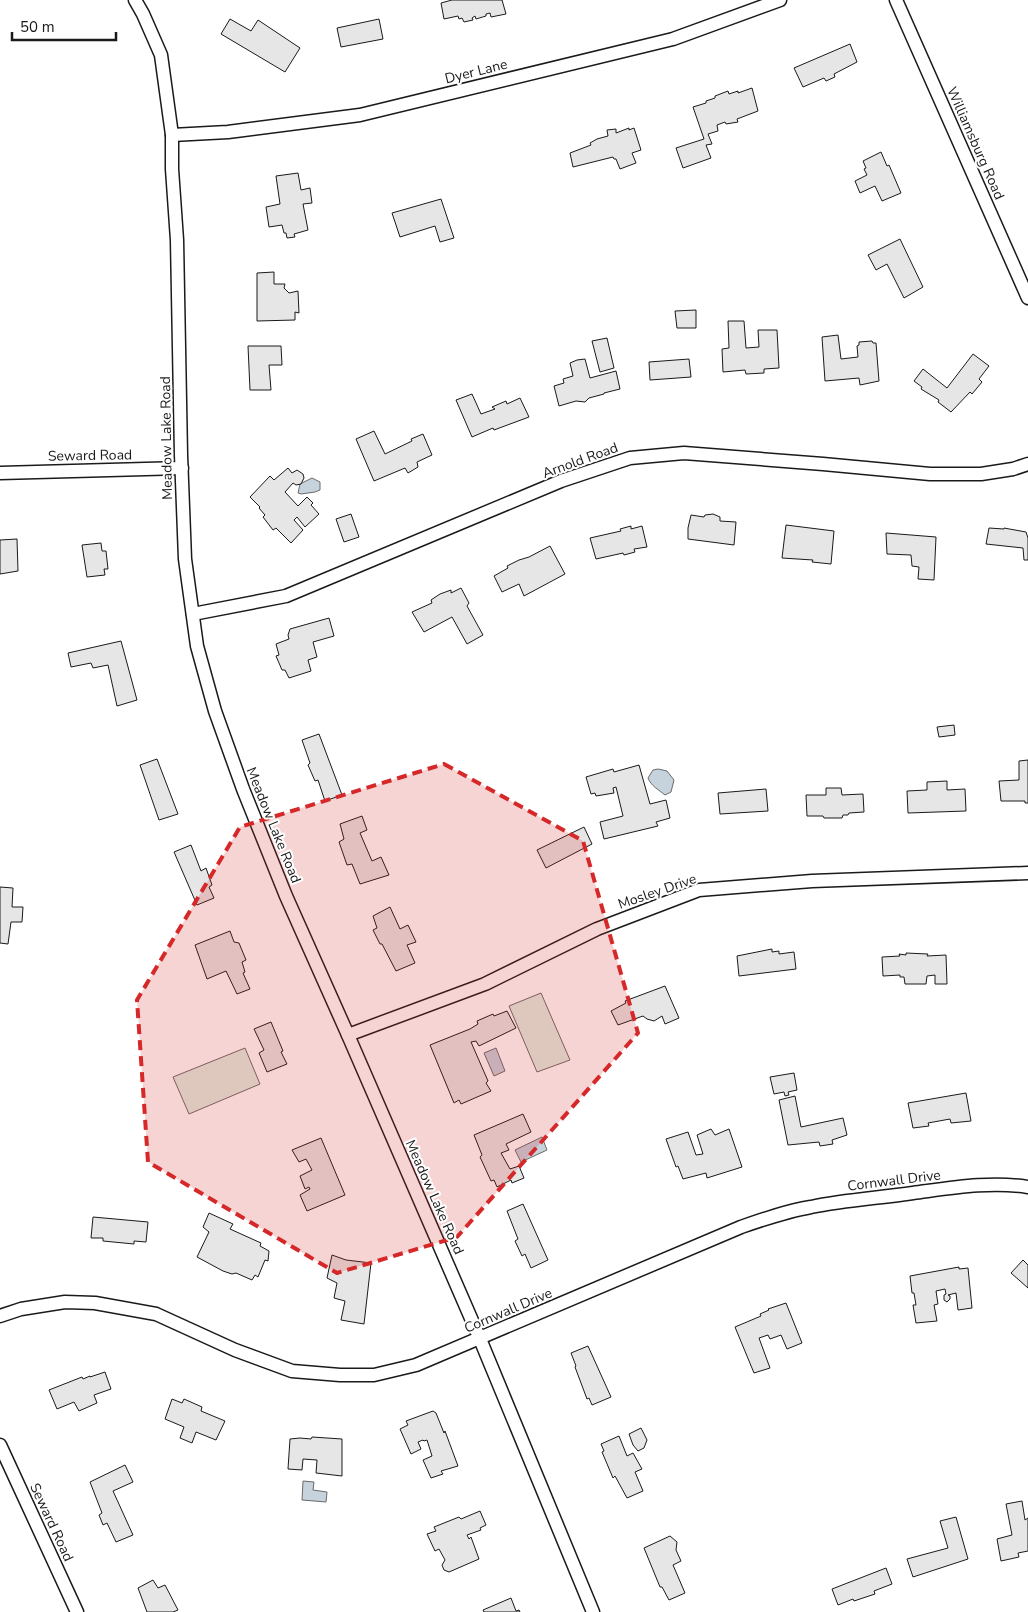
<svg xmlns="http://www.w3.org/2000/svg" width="1028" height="1612" font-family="'Nunito Sans',sans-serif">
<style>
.green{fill:#e0efe3;stroke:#6a6a6a}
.water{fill:#c6d2dc;stroke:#6a6a6a}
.building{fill:#e6e6e6;stroke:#1a1a1a}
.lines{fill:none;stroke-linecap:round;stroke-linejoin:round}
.street-casing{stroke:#1a1a1a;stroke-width:15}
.street{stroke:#fff;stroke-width:12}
.marked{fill:#d62828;fill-opacity:0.2;stroke:#d62828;stroke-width:4;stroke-dasharray:10 6;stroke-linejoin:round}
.labels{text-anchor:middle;stroke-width:4;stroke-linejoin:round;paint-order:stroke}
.street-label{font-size:14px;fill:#1a1a1a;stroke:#fff}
</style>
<rect width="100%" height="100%" fill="#fff"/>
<!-- green -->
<g class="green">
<path d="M541 993 570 1060 537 1072 509 1006Z"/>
<path d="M245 1048 260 1084 189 1114 173 1077Z"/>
</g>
<!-- water -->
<g class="water">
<path d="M312 478 320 482V490L315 492 301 494 298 493 300 484Z"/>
<path d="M658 769 667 771 674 780 671 792 665 795C659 790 651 786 648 778L653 770Z"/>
<path d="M496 1048 505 1071 494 1076 484 1053Z"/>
<path d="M542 1137 547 1150 521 1162 515 1150Z"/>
<path d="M303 1481 314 1482 313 1490 327 1492 326 1502 302 1500Z"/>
</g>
<!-- building -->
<g class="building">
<path d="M452 0H502L506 14 491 17 490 13 486 14V16L476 19 475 16 472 18 473 20 464 22 462 18 459 19 458 16 444 19 441 3Z"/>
<path d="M230 19 251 31 258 20 300 48 285 72 221 34Z"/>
<path d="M379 19 383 39 341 47 337 28Z"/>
<path d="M850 44 857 62 834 74 835 77 826 81 824 78 803 87 794 68Z"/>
<path d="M752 88 758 111 737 119 738 122 726 124 725 122 717 125 718 131 708 134 712 144 706 145 711 158 683 168 676 148 704 139 693 107 706 103V101L715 98V96L728 91 729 94 738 91V93Z"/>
<path d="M629 128V130L634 128 641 150 632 153 636 163 620 169 616 159H614L613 157 573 167 570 153 591 145 590 143 597 139 608 136 607 130 616 129V133Z"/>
<path d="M881 152 887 166 889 165 901 193 882 201 875 186 860 193 855 181 867 175 864 169 866 168 863 161Z"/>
<path d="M298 173 301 190 310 188 312 203 303 204 308 230 294 234 295 237 287 238 286 233H284L282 225 269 227 266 207 280 204 276 176Z"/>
<path d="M441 199 454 238 440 242 435 226 400 237 392 213Z"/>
<path d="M900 239 923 287 904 298 887 264 876 270 868 255Z"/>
<path d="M274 272V284H285L284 288 289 293 298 291 299 313 295 312V320L257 321V273Z"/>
<path d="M696 310V328H677L675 311Z"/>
<path d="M728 321H744L746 348 759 347 758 330H777L779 368 764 369V373L746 374 745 370 723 372 722 349 729 348Z"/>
<path d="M838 335 841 359 858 357 857 346 859 345V342L872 341 873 343H876L879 381 860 385 859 378 825 381 822 337Z"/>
<path d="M607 338 614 368 600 372 592 341Z"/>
<path d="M248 346H281L282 365H269L271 390H250Z"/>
<path d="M973 354 989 366 979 379 982 382 972 394 970 392 951 412 938 402 939 400 921 389 922 387 914 381 923 369 947 388Z"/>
<path d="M585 359 590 378 616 371 620 389 604 393V394L589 398 585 402 576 401 559 406 554 386 564 383 563 379 573 376 570 363 577 360Z"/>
<path d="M689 359 691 377 650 380 649 362Z"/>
<path d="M472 394 481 414 495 409 492 407 506 401 507 404 520 398 529 417 494 430 493 428 472 437 456 400Z"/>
<path d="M374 431 385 454 412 441 411 439 423 434 432 455 417 462 418 467 408 473 405 468 374 481 356 439Z"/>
<path d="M288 468 292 473 297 470 303 474 304 478 301 484 296 485 293 483 285 492 298 506 307 497 313 503 311 505 319 514 305 527 297 517 294 520 303 530 291 543 276 528 273 530 263 517 265 515 259 508 260 507 250 497 270 476 274 480Z"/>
<path d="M351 514 359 537 344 542 336 519Z"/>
<path d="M713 514 720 517V521L736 522 734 545 688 539V528L691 515 704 517 705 515Z"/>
<path d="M786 525 834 531 831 564 812 562 813 560 782 558Z"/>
<path d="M631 526V529L642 526 647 547 634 549 635 552 624 555 623 553 596 559 590 538 621 531 620 529Z"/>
<path d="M989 528 1004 529V528L1026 532 1028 538V560H1024L1023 548 986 544Z"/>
<path d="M886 533 936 537 934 580 918 579 919 567 912 566 911 555 887 554Z"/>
<path d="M17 539 18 571 0 574V540Z"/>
<path d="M101 543 102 551H106L108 569H104L105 575 87 577 82 545Z"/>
<path d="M550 546 565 574 524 596 519 584 502 592 494 576 508 568 507 566 519 560 529 557Z"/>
<path d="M461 588 469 603 467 606 483 635 467 644 452 617 424 632 412 612 432 603 431 600 440 594 451 590V593Z"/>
<path d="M329 618 334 636 313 642 317 657 308 660 311 671 289 678 285 670H282L276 656 279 655 276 644 289 639 288 635 290 629Z"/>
<path d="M121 641 137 700 117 706 108 665 93 668 91 663 71 667 68 653Z"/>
<path d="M954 725 955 735 939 737 937 727Z"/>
<path d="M319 734 342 795 325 801 318 780 315 781 308 765 310 763 302 740Z"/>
<path d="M157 759 178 814 159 820 140 765Z"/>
<path d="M1028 760V803H1025V801H1001L999 781 1019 780V761Z"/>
<path d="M639 765 650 804 666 800 670 818 656 822 658 826 604 839 600 822 623 816 616 787 613 788 614 793 596 796 595 793 591 794 586 777 613 769 614 772Z"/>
<path d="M947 781V790L965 789 966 811 908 813 907 791 927 790V782Z"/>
<path d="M826 788H841L842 795 863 794 864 812 849 813 848 815H843L842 818H824L823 816H807L806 795H826Z"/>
<path d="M766 789 768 811 720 814 718 793Z"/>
<path d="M362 816 367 830 360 833 372 861 381 857 389 875 360 884 352 864 347 865 339 842 344 839 340 824Z"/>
<path d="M584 827 592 844 546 868 537 850Z"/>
<path d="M191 845 201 871 206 868 212 885 209 887 214 898 197 905 174 852Z"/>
<path d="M0 887 13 888 12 907H23L22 922H11L8 944 0 943Z"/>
<path d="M390 907 400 929 408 925 416 942 407 945 415 963 396 971 382 944H380L373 930 377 928 373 916Z"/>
<path d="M230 931 234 942 239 943 246 960 242 962 245 972 243 973 250 989 237 994 226 971 207 979 195 945Z"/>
<path d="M772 949V952L779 951V954L794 952 796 969 739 976 737 956Z"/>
<path d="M906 953 928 954 927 956 946 955 947 984H935V975L927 976 926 984H905L904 977H900V975L883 976 882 957 900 956 899 954 906 955Z"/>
<path d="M665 986 679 1018 665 1024 662 1016 654 1021 647 1019 643 1016 618 1025 611 1011 626 1003 625 1001Z"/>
<path d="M507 1011 516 1028 479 1046 476 1041 471 1042 488 1081 486 1083 491 1091 461 1104 459 1100 454 1103 430 1045 470 1029 478 1024 477 1021 493 1014 494 1016Z"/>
<path d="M271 1022 283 1051 281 1052 287 1064 267 1072 259 1053 264 1050 254 1029Z"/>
<path d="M794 1073 797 1090 788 1092 789 1095 785 1096 784 1092 774 1094 770 1077Z"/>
<path d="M966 1093 971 1121 951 1123 950 1119 928 1123 929 1126 913 1128 908 1103Z"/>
<path d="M795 1096 801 1127 843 1118 847 1135 832 1140 833 1144 820 1146 819 1142 788 1145 779 1100Z"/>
<path d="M523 1114 531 1132 506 1144 509 1150 501 1153 510 1169 519 1166 524 1178 512 1183 511 1180 497 1187 494 1180 491 1181 480 1157 482 1155 474 1135Z"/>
<path d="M711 1129 715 1135 729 1129 742 1167 707 1178 706 1173 683 1179 678 1166 676 1167 666 1139 688 1132 696 1155 703 1154 697 1135Z"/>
<path d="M321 1138 345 1195 307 1211 300 1195 310 1189 309 1187 305 1189 300 1176 312 1170 306 1159 299 1162 292 1150Z"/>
<path d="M523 1204 548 1260 531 1268 525 1254 522 1256 515 1241 518 1239 507 1211Z"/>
<path d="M209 1213 233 1224 230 1229 261 1243 260 1246 269 1251 268 1261 265 1260 258 1277 255 1275 252 1280 236 1273 232 1274 223 1271 197 1257 209 1232 203 1227Z"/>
<path d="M93 1217 148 1222 146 1242 134 1241V1244L103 1241V1238H91Z"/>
<path d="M332 1255 346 1260 371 1263 364 1324 341 1320 345 1301 334 1298 337 1283 327 1278Z"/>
<path d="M1023 1260 1028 1265V1288L1011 1273Z"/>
<path d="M959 1267V1269L968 1268 972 1308 958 1310 956 1293 948 1295 950 1296V1299L947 1302 944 1300V1295L946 1294 945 1289 936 1291 938 1304 934 1305 937 1321 916 1323 913 1305H916L914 1293H912L910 1276Z"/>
<path d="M786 1303 802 1343 787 1349 781 1335 770 1339 768 1335 759 1338 770 1368 754 1373 735 1327 761 1316 760 1314 769 1310 768 1309Z"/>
<path d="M588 1346 611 1397 592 1405 589 1398 587 1399 575 1367 576 1366 571 1353Z"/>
<path d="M105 1372 111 1389 94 1395 97 1403 79 1411 74 1402 57 1409 49 1390 82 1377 83 1379 90 1376V1377Z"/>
<path d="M172 1399 182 1403 184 1399 202 1407 201 1411 225 1421 216 1440 196 1432 192 1443 180 1438 184 1427 165 1419Z"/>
<path d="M433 1411 436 1413 444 1433 445 1431 458 1466 441 1471 443 1474 431 1478 423 1460 432 1456 427 1440 424 1441 423 1440 418 1442 421 1449 411 1454 400 1429 408 1425 406 1421Z"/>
<path d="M641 1428 647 1440 644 1448 638 1451 633 1445 629 1434Z"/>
<path d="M619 1436 627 1456 633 1453 642 1469 635 1472 643 1491 627 1498 615 1476 613 1478 602 1452 604 1451 601 1444Z"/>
<path d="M312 1437 342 1439V1476L316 1473 317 1460 303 1459 302 1470 288 1469 290 1439 300 1438 311 1439Z"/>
<path d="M125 1465 133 1482 113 1491 133 1535 116 1542 107 1523 103 1525 99 1515 102 1513 90 1482Z"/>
<path d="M1022 1501 1025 1520 1028 1518V1551L1018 1553 1019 1557 1001 1561 997 1539 1012 1535 1006 1504Z"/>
<path d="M480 1511 486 1525 480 1528 481 1530 467 1535 469 1539 471 1537 479 1559 449 1572 444 1570 442 1565 445 1560 439 1549 435 1551 427 1534 436 1531 434 1527 459 1517 461 1519Z"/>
<path d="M956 1517 968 1559 913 1577 907 1559 948 1548 940 1521Z"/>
<path d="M670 1536 677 1542 676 1550 681 1561 673 1565 685 1593 669 1600 662 1587H660L644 1548Z"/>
<path d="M886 1568 892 1584 874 1591 875 1594 854 1601 853 1599 838 1605 832 1589Z"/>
<path d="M153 1580 158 1588 165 1585 178 1610 173 1612H147L138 1588Z"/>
<path d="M511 1598 516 1611 519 1610 520 1612H484L483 1610Z"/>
</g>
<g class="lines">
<!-- street casing -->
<g class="street-casing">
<g id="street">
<path d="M135 0 143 14 161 55 172 135V169L177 240 181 455 185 559 197 646 215 711 243 789 286 896 348 1035 480 1339 593 1612"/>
<path d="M896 0 1028 298"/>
<path d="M172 135 228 132 360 115 673 39 780 0"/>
<path d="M0 473 182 468"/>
<path d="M193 614 286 596 561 481 630 458 684 453 823 464 930 474H981L1013 469 1028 464"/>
<path d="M348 1035 485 984 597 929 699 890 812 881 1028 873"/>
<path d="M0 1316 21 1309 65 1302 95 1303 156 1314 235 1350 292 1371 340 1375H374L416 1365 741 1227C764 1219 787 1211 811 1207 844 1200 879 1198 913 1193 951 1188 990 1181 1028 1187"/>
<path d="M0 1445 77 1612"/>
</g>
</g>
<!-- street -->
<use href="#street" class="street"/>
</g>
<!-- marked area -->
<path class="marked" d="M444 764 583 841 638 1033 457 1237 337 1273 148 1162 137 1000 240 827Z"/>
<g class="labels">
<!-- street labels -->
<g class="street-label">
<text transform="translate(476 71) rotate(-14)" y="5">Dyer Lane</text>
<text transform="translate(976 143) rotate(66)" y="5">Williamsburg Road</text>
<text transform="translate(166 438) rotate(-91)" y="5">Meadow Lake Road</text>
<text transform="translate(90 455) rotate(-1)" y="5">Seward Road</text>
<text transform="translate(580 460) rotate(-20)" y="5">Arnold Road</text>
<text transform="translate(274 825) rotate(68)" y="5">Meadow Lake Road</text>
<text transform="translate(657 891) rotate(-19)" y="5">Mosley Drive</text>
<text transform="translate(894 1180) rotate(-7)" y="5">Cornwall Drive</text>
<text transform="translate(435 1197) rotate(66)" y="5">Meadow Lake Road</text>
<text transform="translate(508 1310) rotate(-23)" y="5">Cornwall Drive</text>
<text transform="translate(52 1522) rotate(65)" y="5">Seward Road</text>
</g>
</g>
<!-- scale -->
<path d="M12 32v8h104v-8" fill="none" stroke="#1a1a1a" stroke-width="2.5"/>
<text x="20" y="32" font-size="15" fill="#1a1a1a" stroke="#ffffff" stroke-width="4" paint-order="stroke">50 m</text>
</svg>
